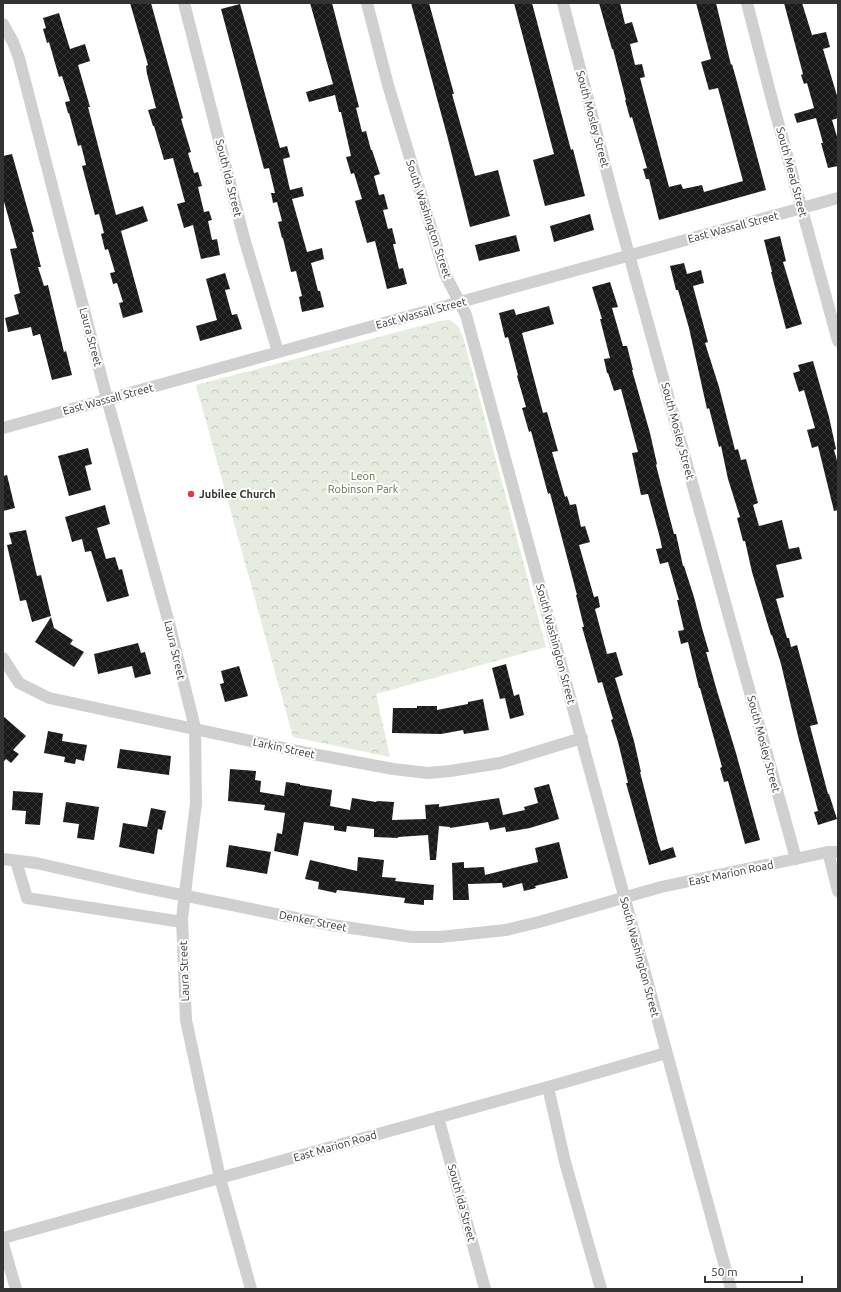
<svg xmlns="http://www.w3.org/2000/svg" width="841" height="1292" font-family="Ubuntu,sans-serif">
<style>
.park{fill:url(#park-crowns)}
.building{fill:url(#building-cross-hatch)}
.lines{fill:none;stroke-linecap:round;stroke-linejoin:round}
.minor{stroke:#d0d0d0;stroke-width:12}
.poi-dot{fill:#e63946;stroke:#fff;stroke-width:1.5}
.labels{text-anchor:middle;stroke-width:4;stroke-linejoin:round;paint-order:stroke}
.street-label{font-size:11px;fill:#333;stroke:#fff}
.park-label{font-size:11px;fill:#56703f;stroke:#fff}
.poi-label{font-size:11px;font-weight:bold;fill:#333;stroke:#fff;text-anchor:start}
</style>
<defs>
<pattern id="park-crowns" width="20" height="18" patternUnits="userSpaceOnUse"><rect width="20" height="18" fill="#e6ecdf"/><path d="M2 6a3 3 0 1 1 6 0M12 15a3 3 0 1 1 6 0" fill="none" stroke="#c6cbc0"/></pattern>
<pattern id="building-cross-hatch" width="8" height="8" patternUnits="userSpaceOnUse"><rect width="8" height="8" fill="#1a1a1a"/><path d="M0 0l8 8M0 8l8-8" fill="none" stroke="#333"/></pattern>
</defs>
<rect width="100%" height="100%" fill="#fff"/>
<!-- park -->
<path class="park" d="M450 320 458 326 463 337 546 647 376 694 390 757 293 737 196 385 439 321Z"/>
<!-- building -->
<g class="building">
<path d="M130 3H151L183 118 181 119 191 152 188 153 194 173 198 172 202 186 198 187 204 212 209 211 212 220 208 221 212 240 217 239 220 255 201 259 193 225 184 228 177 204 185 202 173 158 164 160 154 126H153L148 110 156 108 147 74 146 66 148 65Z"/>
<path d="M310 3H332L359 107 356 108 362 132 366 131 371 150H372L380 174 374 176 379 195 384 194 388 209 383 210 388 229 392 228 396 244H393L399 269 403 268 407 284 387 289 375 241 367 243 355 201 362 199 354 173 351 174 346 157 351 156 341 112H339L335 95 309 102 306 92 333 84Z"/>
<path d="M411 3H429L454 94H452L475 176 498 170 510 216 470 227 448 139Z"/>
<path d="M514 3H532L571 150 573 149 585 196 545 206 533 160 554 154Z"/>
<path d="M599 3H620L625 24 632 22 638 42 630 44 635 65 642 64 645 77 640 78 669 187 681 184 683 189 702 185 704 192 743 181 718 88 709 90 701 62 711 59 696 3H716L731 65 732 64 737 82 766 190 659 220 649 179H646L643 169 647 168 632 117 630 118 625 100H626L613 49H612Z"/>
<path d="M784 3H802L812 35 826 32 830 47 823 49 838 99V118L832 120 838 140V166L828 168 821 143H823L816 118 797 123 794 114 814 108 807 83 804 84 801 75 803 74Z"/>
<path d="M240 4 280 148 287 146 290 157 283 159 290 190 302 187 304 196 292 199 307 252 322 248 324 259 311 263 318 291H320L324 307 302 312 299 297 302 296 296 271 291 272 283 238H282L278 222 282 221 277 202 273 203 271 193H275L269 168 264 169 221 9Z"/>
<path d="M59 13 70 49 85 44 90 61 78 65 90 107H88L116 215 143 206 148 221 121 231 143 312 123 318 119 303 123 302 117 283 113 284 110 273 115 272 108 249 105 250 101 234 104 233 99 214 95 215 86 181 82 166 86 165 81 145 78 146 69 113H68L65 102 70 101 62 76 59 77 49 42 47 43 43 29 46 28 43 18Z"/>
<path d="M12 154 34 232H32L41 267H38L44 286 48 285 64 352 66 351 72 375 52 380 40 334 33 336 31 327 8 332 5 318 19 314 14 295 20 293 10 249 17 248 3 198V156Z"/>
<path d="M590 214 594 230 554 242 550 226Z"/>
<path d="M516 235 520 251 479 261 475 245Z"/>
<path d="M780 236 786 261 783 262 802 324 786 329 771 272H772L764 240Z"/>
<path d="M684 263 687 274 701 270 704 283 693 286 708 342 705 343 719 387 735 450 738 449 741 460 746 459 758 503 753 505 759 526 782 520 789 549 799 547 802 559 776 565 784 597 776 599 787 638H789L791 647 797 645 803 667 818 724 810 726 828 794H829L837 819 818 825 814 812 818 811 798 736 781 664 772 635H771L752 572 745 541H743L737 518 740 517 728 479 721 446 719 447 709 408 707 409 689 328 678 290H676L670 266Z"/>
<path d="M225 273 230 289 225 290 232 315 237 314 242 329 200 341 196 326 217 320 206 279Z"/>
<path d="M610 282 618 307 612 308 623 346H627L633 370H632L650 433 657 464 656 465 665 500 674 534H676L683 566H684L694 597 702 628 709 652H706L717 691 736 753 760 840 745 844 728 781 724 782 720 768 722 767 700 688H699L688 642 681 644 678 631 684 630 677 600H679L668 562 660 564 656 549 662 548 660 538 648 494 641 495 632 453 638 452 621 389 614 391 608 373H607L604 359 610 358 600 319H602L592 287Z"/>
<path d="M549 306 554 324 522 333 543 413 547 412 558 451 552 452 565 497 567 496 570 505 576 504 581 527 585 526 590 542 579 545 594 597 598 596 600 607 595 609 607 654 616 652 623 675 615 678 634 741 641 772H640L658 842 661 851 673 847 676 857 649 865 626 783H628L618 742 611 720 613 719 602 682 598 683 582 627H584L576 595H577L550 493 548 494 531 431 529 432 522 408 526 407 517 376 518 375 508 337 505 338 499 313 514 309 516 315Z"/>
<path d="M813 361 829 417 836 449 834 450 838 464V510L834 511 818 446 812 448 807 430 815 428 804 390 799 392 793 373 800 371 798 365Z"/>
<path d="M88 448 92 464 85 466 91 490 69 496 58 456Z"/>
<path d="M7 475 15 508 3 511V476Z"/>
<path d="M105 505 110 524 97 528 106 559 115 557 119 570 122 569 129 596 107 602 91 551 85 552 82 539 72 542 65 517Z"/>
<path d="M26 530 37 576 41 575 51 616 32 622 26 600 20 601 7 545 12 544 9 533Z"/>
<path d="M51 617 54 628 73 640 70 644 84 652 74 667 35 642Z"/>
<path d="M138 643 141 653 145 652 151 674 135 678 132 666 98 674 94 654Z"/>
<path d="M506 664 514 696 519 694 524 715 510 719 505 698 500 699 492 668Z"/>
<path d="M239 666 248 696 225 702 220 684 224 683 221 671Z"/>
<path d="M483 699 489 730 464 734 463 730 441 734 392 733 393 708H417V706H437V710L468 704V702Z"/>
<path d="M3 716 26 736 13 750 19 754 11 763 6 759 3 762Z"/>
<path d="M48 731 63 734 62 741 87 745 84 761 76 759 75 764 64 762 65 757 44 753Z"/>
<path d="M120 749 171 756 169 775 117 768Z"/>
<path d="M230 769 256 771 255 780 261 781 260 792 284 796 286 782 300 784V785L332 790 330 806 350 810 352 798 376 802 377 801 394 802 392 820 426 819 425 805 439 804V807L499 798 503 815 525 810 524 807 538 803 534 788 549 784 559 819 530 828 506 832 505 827 490 830 488 822 450 828V827L439 826 436 860H430L428 835 398 837V838L374 837V829L347 826 346 832 334 830V826L304 822 298 856 274 851 277 833 282 834 285 813 264 810 265 805 228 801Z"/>
<path d="M13 791 43 793 40 825 25 824 26 811 12 810Z"/>
<path d="M66 802 99 807 94 840 77 838 79 824 63 822Z"/>
<path d="M151 808 166 811 162 830 158 829 154 854 119 847 123 823 147 827Z"/>
<path d="M559 842 568 878 535 886 536 888 524 891 522 883 503 888 502 883 468 884 469 900H453L452 863 464 862V868L484 867 485 875 538 862 535 848Z"/>
<path d="M229 845 271 852 267 874 226 867Z"/>
<path d="M358 857 384 860 382 877 396 878 395 881 434 885 433 900H424V905L404 903 405 898 337 890 336 893 318 889 319 882 305 879 310 860 357 871Z"/>
</g>
<g class="lines">
<!-- minor -->
<g class="minor">
<path d="M184 3 244 238 278 352"/>
<path d="M367 3 388 85 445 274 466 315 731 1289"/>
<path d="M563 3 615 204 796 859"/>
<path d="M747 3 772 100 838 341"/>
<path d="M3 24 13 42 19 58 107 399 169 623 195 728 196 803 182 918 186 1020 220 1178 251 1289"/>
<path d="M3 428 838 198"/>
<path d="M3 658 19 683 49 698 307 753 393 769 428 773 450 771 500 763 582 738"/>
<path d="M828 852 838 891"/>
<path d="M3 859 36 863 137 886 331 925 412 937H440L506 930 539 922 661 887 828 852H838"/>
<path d="M16 861 27 898 182 922"/>
<path d="M548 1087 565 1162 601 1289"/>
<path d="M438 1117 485 1289"/>
<path d="M3 1238 548 1087 666 1053"/>
<path d="M3 1244 16 1289"/>
</g>
</g>
<!-- markers -->
<circle class="poi-dot" cx="191" cy="494" r="4"/>
<g class="labels">
<!-- street labels -->
<g class="street-label">
<text transform="translate(593 119) rotate(75)" y="4">South Mosley Street</text>
<text transform="translate(792 172) rotate(75)" y="4">South Mead Street</text>
<text transform="translate(229 178) rotate(76)" y="4">South Ida Street</text>
<text transform="translate(429 219) rotate(72)" y="4">South Washington Street</text>
<text transform="translate(733 227) rotate(-15)" y="4">East Wassall Street</text>
<text transform="translate(421 313) rotate(-15)" y="4">East Wassall Street</text>
<text transform="translate(91 337) rotate(75)" y="4">Laura Street</text>
<text transform="translate(108 399) rotate(-15)" y="4">East Wassall Street</text>
<text transform="translate(678 431) rotate(75)" y="4">South Mosley Street</text>
<text transform="translate(556 644) rotate(75)" y="4">South Washington Street</text>
<text transform="translate(175 650) rotate(77)" y="4">Laura Street</text>
<text transform="translate(764 744) rotate(75)" y="4">South Mosley Street</text>
<text transform="translate(284 748) rotate(12)" y="4">Larkin Street</text>
<text transform="translate(731 873) rotate(-12)" y="4">East Marion Road</text>
<text transform="translate(313 921) rotate(11)" y="4">Denker Street</text>
<text transform="translate(640 957) rotate(75)" y="4">South Washington Street</text>
<text transform="translate(184 971) rotate(-92)" y="4">Laura Street</text>
<text transform="translate(335 1146) rotate(-16)" y="4">East Marion Road</text>
<text transform="translate(462 1203) rotate(75)" y="4">South Ida Street</text>
</g>
<!-- park labels -->
<g class="park-label">
<text x="363" y="480">Leon<tspan x="363" dy="13">Robinson Park</tspan></text>
</g>
<!-- poi labels -->
<g class="poi-label">
<text x="199" y="498">Jubilee Church</text>
</g>
</g>
<!-- border -->
<rect width="841" height="1292" fill="none" stroke="#333333" stroke-width="8"/>
<!-- scale -->
<path d="M705 1276v6h97v-6" fill="none" stroke="#333333" stroke-width="2"/>
<text x="711" y="1276" font-size="12" fill="#333333" stroke="#ffffff" stroke-width="3" paint-order="stroke">50 m</text>
</svg>
